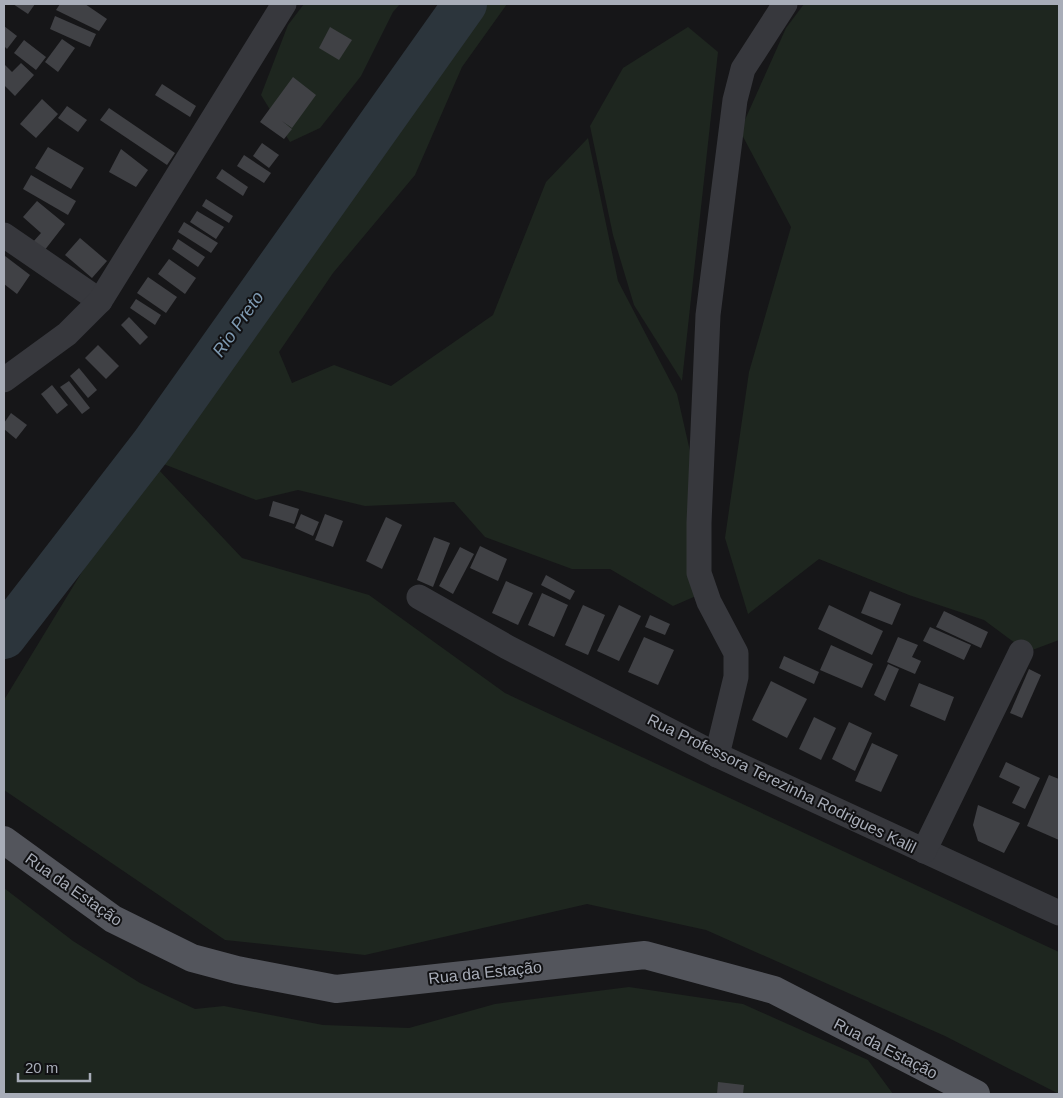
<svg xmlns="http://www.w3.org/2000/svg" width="1063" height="1098" font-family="Arial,sans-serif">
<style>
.green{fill:#1e261f}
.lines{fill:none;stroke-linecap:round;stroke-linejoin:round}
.river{stroke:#2c353c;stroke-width:44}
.building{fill:#404145}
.minor{stroke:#37383d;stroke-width:25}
.primary{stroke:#53555c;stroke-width:28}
.labels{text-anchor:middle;stroke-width:4;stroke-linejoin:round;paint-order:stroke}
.street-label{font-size:16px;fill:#a8adb8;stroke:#111113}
.water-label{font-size:18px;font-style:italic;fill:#7f9bb3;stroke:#111113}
</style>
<rect width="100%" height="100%" fill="#161618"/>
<!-- green -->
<g class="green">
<path d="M304 4H400L393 12 361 76 320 128 290 142 261 95 288 25Z"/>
<path d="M486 4H507L462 67 415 175 333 273 279 352 292 383 334 365 391 386 493 315 546 182 588 138 618 281 677 394 692 460 696 596 673 606 610 569H572L485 537 454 502 365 506 298 490 256 500 161 463Z"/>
<path d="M804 4H1059V640L1027 652 984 620 909 595 819 559 748 614 725 538 749 372 791 227 740 131 786 28Z"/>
<path d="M688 27 718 52 682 381 634 305 613 235 590 126 623 68Z"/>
<path d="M157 468 242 558 369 595 505 693 1059 952V1094L945 1036 706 930 587 904 365 955 225 940 4 790V700L130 493Z"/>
<path d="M4 888 73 941 140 983 195 1009 224 1006 323 1025 409 1028 495 1004 629 987 743 1004 868 1060 893 1094H4Z"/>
</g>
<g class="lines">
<!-- river -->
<path class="river" d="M4 637 153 444 465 4"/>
</g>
<!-- building -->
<g class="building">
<path d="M13 4H35L28 14Z"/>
<path d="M60 4H85L107 19 99 31 56 10Z"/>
<path d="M55 16 96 34 90 47 50 29Z"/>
<path d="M4 26 17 36 7 49 4 46Z"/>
<path d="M330 27 352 40 339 60 319 48Z"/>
<path d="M62 39 75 48 58 72 45 62Z"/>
<path d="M24 40 46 57 36 70 14 53Z"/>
<path d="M21 63 34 75 15 96 4 85V64L12 72Z"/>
<path d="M293 77 316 95 292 128 282 121 292 129 284 139 260 122Z"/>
<path d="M162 84 196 106 190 117 155 95Z"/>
<path d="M42 99 58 114 36 138 20 124Z"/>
<path d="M67 106 87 120 78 132 58 118Z"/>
<path d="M109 108 175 153 167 165 100 120Z"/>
<path d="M262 143 279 155 269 168 253 156Z"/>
<path d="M48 147 84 168 71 189 35 168Z"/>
<path d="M121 149 148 170 136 187 109 172Z"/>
<path d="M244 155 271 173 264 183 237 166Z"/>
<path d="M222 169 248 187 243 196 216 178Z"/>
<path d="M31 175 76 201 68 215 23 189Z"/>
<path d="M206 199 233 216 229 223 202 206Z"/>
<path d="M37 201 65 224 44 251 33 242 41 233 23 217Z"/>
<path d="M197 211 224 227 216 239 190 222Z"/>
<path d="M184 222 218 243 211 253 178 232Z"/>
<path d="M80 238 107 261 92 278 65 255Z"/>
<path d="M178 239 205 257 198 267 172 249Z"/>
<path d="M5 256 30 275 17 294 4 284Z"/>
<path d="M169 259 196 278 185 294 158 274Z"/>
<path d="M148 277 177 297 166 313 137 293Z"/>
<path d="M136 299 161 315 155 325 130 308Z"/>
<path d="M129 317 148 337 140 345 121 325Z"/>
<path d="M98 345 119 366 106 379 85 358Z"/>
<path d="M79 368 97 390 88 398 70 376Z"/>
<path d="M69 381 90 408 82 414 60 387Z"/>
<path d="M52 385 68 405 57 414 41 394Z"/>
<path d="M11 413 27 425 16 439 4 429V423Z"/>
<path d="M273 501 299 509 294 524 269 516Z"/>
<path d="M301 514 319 522 313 536 295 528Z"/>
<path d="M325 514 343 521 333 547 315 540Z"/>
<path d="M386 517 402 525 382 569 366 561Z"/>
<path d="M434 537 450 543 433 587 417 580Z"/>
<path d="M480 546 507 559 498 581 470 568Z"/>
<path d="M460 547 474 554 453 594 439 586Z"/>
<path d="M546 575 575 591 570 600 541 585Z"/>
<path d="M506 581 533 593 518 625 492 613Z"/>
<path d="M870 591 901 604 892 625 861 613Z"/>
<path d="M542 593 568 605 554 637 528 625Z"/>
<path d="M583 605 605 615 588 655 565 645Z"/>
<path d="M619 605 641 616 619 661 597 651Z"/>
<path d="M829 605 883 631 872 655 818 629Z"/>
<path d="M944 611 988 632 981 648 936 627Z"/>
<path d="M650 615 670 624 665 635 645 627Z"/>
<path d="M930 627 971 645 964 660 923 641Z"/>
<path d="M644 637 674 650 658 685 628 672Z"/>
<path d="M898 637 918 645 912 657 921 661 915 674 887 662Z"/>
<path d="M831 645 873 664 862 688 820 670Z"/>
<path d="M784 656 819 672 814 684 779 668Z"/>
<path d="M888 664 899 669 885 701 874 695Z"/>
<path d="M1029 669 1041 675 1022 718 1010 713Z"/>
<path d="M771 681 807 699 787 738 752 720Z"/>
<path d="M919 683 954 697 945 721 910 706Z"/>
<path d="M814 717 836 728 821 760 799 749Z"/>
<path d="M849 722 872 733 855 771 832 759Z"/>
<path d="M872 743 898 755 881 792 855 781Z"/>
<path d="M1006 762 1040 778 1025 809 1012 803 1020 787 999 777Z"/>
<path d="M1049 775 1059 779V840L1027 826Z"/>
<path d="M978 805 1020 823 1004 853 978 841 973 825Z"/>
<path d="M718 1082 744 1085 743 1094H717Z"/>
</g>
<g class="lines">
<!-- minor -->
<g class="minor">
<path d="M4 235 100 301"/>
<path d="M4 380 67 334 100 301 284 4"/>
<path d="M419 597 507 647 717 755 1059 913"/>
<path d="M717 755 736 677V653L709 602 699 573V523L708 315 735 100 743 69 785 4"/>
<path d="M924 851 1021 652"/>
</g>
<!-- primary -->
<path class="primary" d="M4 840 113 919 192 958 237 970 336 989 645 955 774 990 976 1094"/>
</g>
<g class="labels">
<!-- street labels -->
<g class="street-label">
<text transform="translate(782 783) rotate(26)" y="6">Rua Professora Terezinha Rodrigues Kalil</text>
<text transform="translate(74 889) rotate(35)" y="6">Rua da Estação</text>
<text transform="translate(485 972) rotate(-6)" y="6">Rua da Estação</text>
<text transform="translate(886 1048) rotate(27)" y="6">Rua da Estação</text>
</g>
<!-- water labels -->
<g class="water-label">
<text transform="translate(238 324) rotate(-55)" y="6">Rio Preto</text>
</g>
</g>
<!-- border -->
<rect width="1063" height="1098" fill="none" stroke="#a8adb8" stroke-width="10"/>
<!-- scale -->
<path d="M18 1073v8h72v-8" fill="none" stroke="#a8adb8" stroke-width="2.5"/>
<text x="25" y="1073" font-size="15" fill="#a8adb8" stroke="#111113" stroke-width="4" paint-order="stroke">20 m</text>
</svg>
